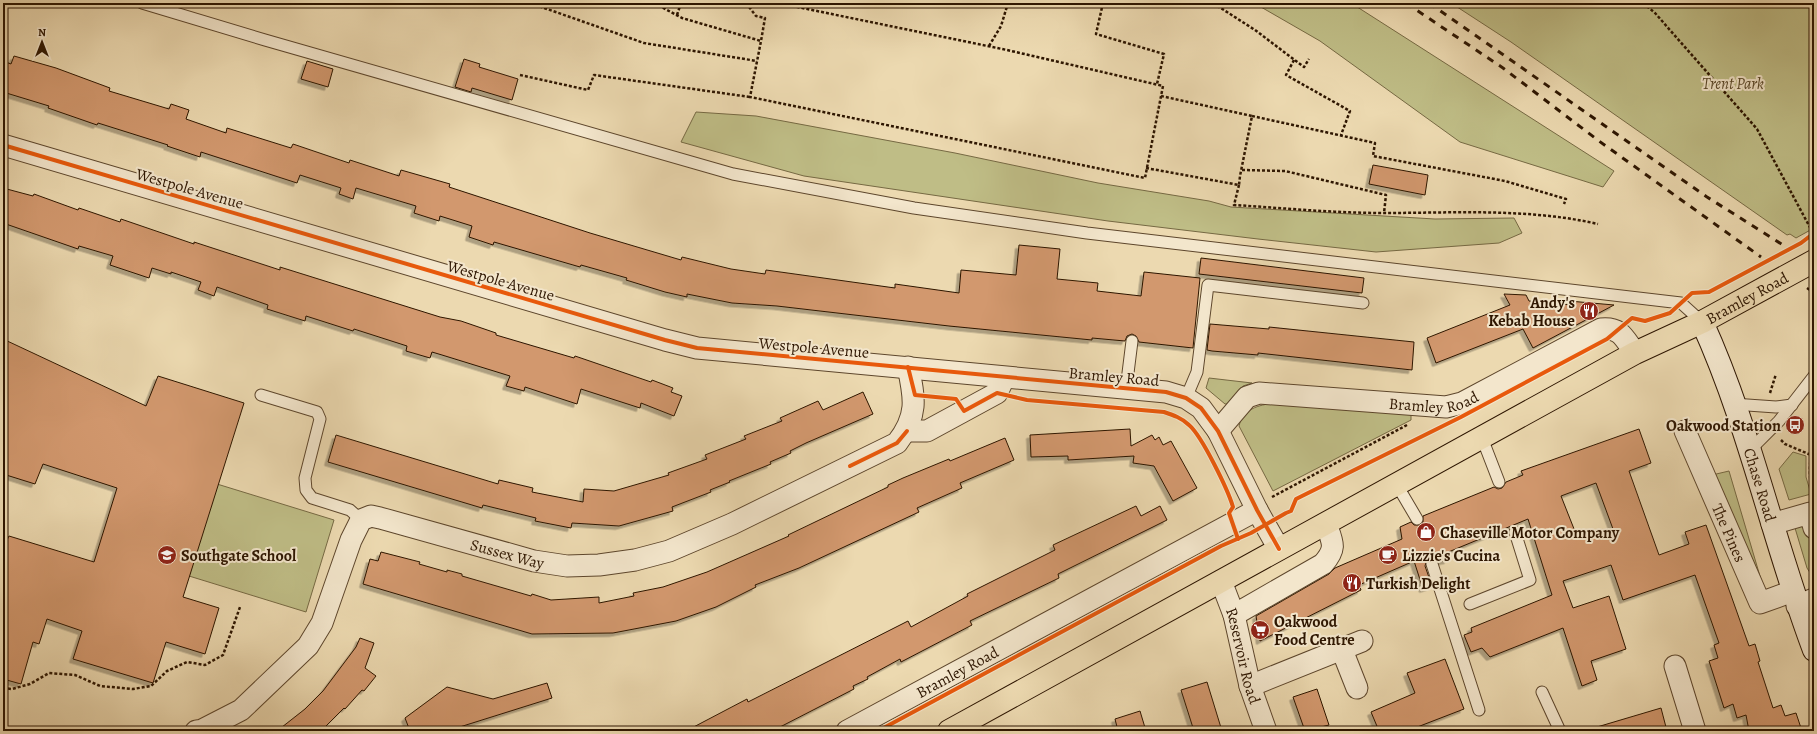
<svg xmlns="http://www.w3.org/2000/svg" width="1817" height="734" font-family="Alegreya,serif">
<style>
.green{fill:#bfbd86;stroke:#766943}
.building{fill:#d2986e;stroke:#2d1500;fill-rule:evenodd;filter:url(#shadow)}
.lines{fill:none;stroke-linecap:round;stroke-linejoin:round}
.lane-casing{stroke:#5d462c;stroke-width:13}
.street-casing{stroke:#5d462c;stroke-width:23}
.secondary-casing{stroke:#2d1500;stroke-width:24}
.primary-casing{stroke:#2d1500;stroke-width:24}
.path{stroke:#2d1500;stroke-width:2.5;stroke-dasharray:3 2;stroke-linecap:butt}
.lane{stroke:#f3e6cc;stroke-width:11}
.street{stroke:#f3e6cc;stroke-width:21}
.secondary{stroke:#f3e6cc;stroke-width:22}
.primary{stroke:#ecd9b0;stroke-width:22}
.rail{stroke:#2d1500;stroke-width:3;stroke-dasharray:7 7;stroke-linecap:butt}
.cycleway-casing{stroke:#f3e6cc;stroke-width:6}
.cycleway{stroke:#e8590c;stroke-width:4}
.labels{text-anchor:middle;stroke-width:4;stroke-linejoin:round;paint-order:stroke}
.park-label{font-size:16px;font-style:italic;fill:#594728;stroke:#f3e6cc}
.street-label{font-size:16px;fill:#2d1500;stroke:#f3e6cc}
.poi-label{font-size:16px;font-weight:bold;fill:#2d1500;stroke:#f3e6cc;text-anchor:start}
</style>
<defs>
<filter id="shadow"><feDropShadow dx="-3.5" dy="3.5" stdDeviation="0" flood-color="#0004"/></filter>
</defs>
<rect width="100%" height="100%" fill="#ecd9b0"/>
<filter id="stains"><feTurbulence type="fractalNoise" baseFrequency=".005" numOctaves="4"/><feColorMatrix values="0 0 0 0 .2 0 0 0 0 .09 0 0 0 0 .02 0 0 0 .5 -.17"/></filter>
<radialGradient id="worn" r=".72"><stop offset=".6" stop-color="#630" stop-opacity="0"/><stop offset="1" stop-color="#630" stop-opacity=".3"/></radialGradient>
<!-- green -->
<g class="green">
<path d="M1254 3H1351L1614 171 1603 187 1460 142 1320 41Z"/>
<path d="M1451 3H1814V228L1796 238 1790 234 1787 235 1511 42Z"/>
<path d="M696 112 756 116 955 153 1098 183 1209 201 1231 207 1435 219 1514 218 1522 233 1499 243 1376 252 1258 239 1108 221 804 176 681 142Z"/>
<path d="M1209 378 1252 383 1243 386 1228 404H1225L1206 388Z"/>
<path d="M1275 403 1411 414V420L1273 491 1239 426C1243 409 1258 405 1275 403Z"/>
<path d="M1793 452 1806 456V477L1811 494 1789 500 1779 469Z"/>
<path d="M1729 471 1762 583 1712 475Z"/>
<path d="M217 484 334 520 306 612 189 576Z"/>
<path d="M1802 525C1814 540 1814 560 1814 579L1807 568 1795 528Z"/>
</g>
<!-- building -->
<g class="building">
<path d="M14 56 56 68 110 88 109 91 169 109 171 104 189 110 186 119 226 133 227 128 291 148 293 144 349 163 350 160 399 176 401 170 450 184 449 187 590 233 681 260 682 257 731 269 765 274 766 270 895 288V284L959 293 961 270 1016 275 1019 245 1060 249 1057 279 1098 283 1097 291 1141 296 1144 272 1200 278 1193 348 1139 342 1136 336 1132 334 1127 336 1125 341 1092 338V340L949 326 777 306 732 303 687 294V297L665 292 626 280 627 278 581 265 580 267 494 242 493 245 469 237 472 226 440 216 439 221 414 213 416 206 356 188 353 199 339 194 341 188 300 175 297 183 201 152 200 157 167 146 168 145 98 123 97 125 48 108 49 106 3 92V61L11 64Z"/>
<path d="M464 59 480 64 479 67 518 79 512 100 472 88 471 92 455 87Z"/>
<path d="M307 61 333 69 328 87 301 79Z"/>
<path d="M1373 165 1428 175 1425 195 1369 184Z"/>
<path d="M3 188 33 196 34 194 78 210 79 208 120 222 121 219 194 244V242L280 270V267L440 317 461 321 496 333V335L574 358 575 356 651 382 652 380 673 388 671 392 682 396 674 416 641 403 640 408 581 389 577 404 525 387 524 391 506 386 510 376 442 355 432 352 430 358 406 351 407 346 354 329 353 331 306 316 305 321 267 309 268 305 217 287 214 296 198 290 201 282 171 272V274L152 268 149 278 110 265 113 256 79 246 78 249 3 223Z"/>
<path d="M1201 258 1364 278 1362 293 1199 274Z"/>
<path d="M1504 294 1526 295 1529 301 1571 305 1569 301 1614 305 1533 348 1523 329 1436 363 1427 338 1510 305Z"/>
<path d="M1210 324 1269 329V327L1414 342 1412 370 1258 353V355L1212 351 1207 350Z"/>
<path d="M3 339 146 406 158 376 244 403 183 597 219 608 205 654 166 642 153 683 73 659 82 631 47 619 39 644 33 642 21 684 3 679V548L9 536 94 562 117 488 43 464 35 484 3 474Z"/>
<path d="M863 392 873 414 806 443 790 451 791 453 770 462 771 464 729 481 730 482 710 490 711 492 672 507 673 511 619 526 572 523 571 528 535 521 536 518 483 505 482 508 328 462 336 435 498 484 499 480 533 488 532 492 583 502 584 489 614 491 669 475 668 473 707 459 705 455 746 439 744 436 782 421 780 418 818 401 823 410Z"/>
<path d="M1130 429 1131 446 1152 435 1155 440 1159 437 1163 445 1171 441 1197 488 1173 501 1154 466 1133 463 1134 456 1068 460V456L1031 457 1030 435Z"/>
<path d="M1639 429 1651 463 1629 471 1659 555 1689 544 1685 532 1706 525 1749 646 1755 644 1760 661 1758 662 1773 708 1781 705 1785 716 1796 713 1802 731H1749L1746 715 1737 718 1733 704 1724 708 1709 661 1718 658 1714 645 1719 643 1695 575 1623 600 1611 565 1563 581 1573 608 1609 596 1626 649 1591 661 1597 680 1582 686 1563 628 1490 657 1482 648 1471 652 1464 635 1472 632 1471 628 1552 595 1528 519 1446 553 1448 560 1439 562 1434 557 1427 559 1425 566 1432 586 1423 589 1414 561 1359 585 1361 590 1260 641 1256 616 1329 574 1335 568 1402 539 1400 527 1411 522 1414 525H1420L1423 522V516L1494 487 1498 489 1502 488 1506 482 1523 475 1521 471ZM1596 483 1613 529 1578 539 1561 496Z"/>
<path d="M1005 438 1014 460 960 483 962 488 917 508 919 512 799 568 755 585 756 587 716 607 676 621 613 633 532 634 363 584 370 559 378 561 381 552 420 562 419 564 447 572V570L462 574V576L531 596 532 594 551 600 599 597V603L634 596 633 593 663 587 707 572 789 536 788 535 888 487V485L903 478 949 459 950 461Z"/>
<path d="M1136 506 1141 516 1160 506 1167 520 1058 574 1059 578 970 621 972 625 901 662 900 659 867 677 868 679 853 686 854 689 780 727 771 731H686L747 699 748 702 908 621 911 627 968 596 967 594 1055 550 1053 545Z"/>
<path d="M360 638 374 643 365 668 376 676 364 691 362 690 345 709 344 708 321 731H277L305 709 323 691 356 647Z"/>
<path d="M1445 659 1464 709 1407 731H1379L1371 712 1415 693 1407 673Z"/>
<path d="M1207 682 1222 731H1194L1181 690Z"/>
<path d="M547 683 552 698 447 731H410L405 718 447 687 493 699Z"/>
<path d="M1317 689 1329 725 1305 731 1293 697Z"/>
<path d="M1661 708 1667 731H1598L1597 727Z"/>
<path d="M1140 711 1146 731H1118L1115 719Z"/>
</g>
<g class="lines">
<!-- lane casing -->
<g class="lane-casing">
<g id="lane">
<path d="M142 3 265 40 733 174 914 208 1087 233 1681 303 1702 322"/>
<path d="M1126 389 1132 341"/>
<path d="M261 395 317 412 320 419 305 478 306 490 312 498 350 510 361 520"/>
<path d="M1186 398 1197 372 1208 285 1363 303"/>
<path d="M1733 404 1776 407 1792 405"/>
<path d="M1482 438 1499 482"/>
<path d="M1750 450 1779 421 1814 376"/>
<path d="M1397 485 1417 519"/>
<path d="M1432 564 1479 710"/>
<path d="M1470 604 1530 580 1515 532"/>
<path d="M1542 692 1560 731"/>
</g>
</g>
<!-- street casing -->
<g class="street-casing">
<g id="street">
<path d="M3 145 665 340 697 348 1166 392 1186 398 1201 408 1218 431 1257 510 1279 549"/>
<path d="M907 431H927L997 393 1004 378"/>
<path id="s1" d="M1218 431 1247 397 1259 393 1446 407 1462 403 1601 329C1621 327 1624 338 1635 353"/>
<path id="s2" d="M1685 431 1760 603 1793 591"/>
<path d="M1772 524 1810 513 1814 528"/>
<path id="s3" d="M1221 581 1234 615 1250 686 1266 731"/>
<path d="M1797 606 1814 599"/>
<path d="M1234 615 1323 564C1337 548 1333 543 1326 524"/>
<path d="M1342 650 1357 688"/>
<path d="M1675 666 1695 731"/>
<path d="M1250 686 1362 641"/>
<path id="s4" d="M196 731 202 730 241 710 308 646 322 623 351 540 361 520 371 516 380 518 534 561 567 566 599 565 635 560 669 551 732 524 897 443C918 416 915 399 908 367"/>
<path id="s5" d="M847 731 1257 510"/>
</g>
</g>
<!-- secondary casing -->
<g class="secondary-casing">
<g id="secondary">
<path id="s6" d="M1702 322C1750 427 1773 542 1814 650"/>
</g>
</g>
<!-- primary casing -->
<g class="primary-casing">
<g id="primary">
<path id="s7" d="M949 731 1635 353 1702 322 1814 261"/>
</g>
</g>
<!-- path -->
<g class="path">
<path d="M530 3 644 43 757 61"/>
<path d="M654 3 682 18 761 41 750 97 1145 178 1163 86 1007 50 778 3"/>
<path d="M746 3 756 16 765 18 761 41"/>
<path d="M1103 3 1096 34 1164 54 1157 84"/>
<path d="M1213 3 1255 30 1304 67 1309 59"/>
<path d="M1643 3 1655 13 1757 129 1813 233"/>
<path d="M677 15 681 3"/>
<path d="M989 46 1001 26 1008 3"/>
<path d="M1294 60 1286 75 1350 111 1341 135"/>
<path d="M520 75 588 90 594 75 750 97"/>
<path d="M1252 116 1375 143 1373 156 1505 181 1566 199 1564 204"/>
<path d="M1146 168 1239 185 1240 176 1252 116 1161 96"/>
<path d="M1242 170 1285 171 1386 195 1384 213"/>
<path d="M1239 185 1234 205C1283 208 1333 213 1383 213 1455 213 1528 208 1598 224"/>
<path d="M1807 288 1814 293"/>
<path d="M1770 393 1776 374"/>
<path d="M1813 417 1814 424"/>
<path d="M1781 440 1785 444 1811 455"/>
<path d="M1813 494C1807 473 1811 454 1814 433"/>
<path d="M1272 497 1407 425"/>
<path d="M3 688 12 689 30 684 49 673 75 675 100 686 133 689 151 686 167 671 187 662 205 665 223 655 240 607"/>
</g>
<!-- lane -->
<use href="#lane" class="lane"/>
<!-- street -->
<use href="#street" class="street"/>
<!-- secondary -->
<use href="#secondary" class="secondary"/>
<!-- primary -->
<use href="#primary" class="primary"/>
<!-- rail -->
<g class="rail">
<path d="M1406 3 1503 68 1599 141 1761 257"/>
<path d="M1429 3 1707 197 1783 245"/>
</g>
<!-- cycleway casing -->
<g class="cycleway-casing">
<g id="cycleway">
<path d="M3 145 665 340 697 348 1166 392 1186 398 1201 408 1218 431 1257 510 1279 549"/>
<path d="M908 367 915 395 956 399 964 411 997 393 1027 400 1164 412C1173 415 1182 418 1189 425 1202 436 1228 490 1233 507L1229 513 1238 539"/>
<path d="M850 466 897 443 907 431"/>
<path d="M878 731 1221 546 1251 533 1286 513 1291 511 1296 499 1461 417 1607 339 1632 318 1645 321 1670 313 1692 293 1709 292 1801 243 1814 233"/>
</g>
</g>
<!-- cycleway -->
<use href="#cycleway" class="cycleway"/>
</g>
<!-- icons -->
<defs>
<g id="restaurant-disc" transform="scale(1)"><circle r="9.5" fill="#8f2418" stroke="#f3e6cc"/><path d="M-5-6h1v4h1v-4h1v4h1v-4h1v5L-1.5 .5V6h-2V.5L-5-1ZM5-6V6H3V1.5H1.5Q1.5-4 5-6Z" fill="#fff"/></g>
<g id="bus-disc" transform="scale(1)"><circle r="9.5" fill="#8f2418" stroke="#f3e6cc"/><path d="M-5-6H5V4H4V6H2V4H-2V6H-4V4H-5ZM-3.5-4V0h7V-4ZM-3.5 1.2v1.5H-2V1.2ZM2 1.2v1.5H3.5V1.2Z" fill="#fff"/></g>
<g id="shop-disc" transform="scale(1)"><circle r="9.5" fill="#8f2418" stroke="#f3e6cc"/><path d="M-5-2.5h2.3a2.7 3.5 0 0 1 5.4 0H5L5.5 6h-11ZM-1.5-2.5h3a1.5 2.3 0 0 0-3 0Z" fill="#fff"/></g>
<g id="school-disc" transform="scale(1)"><circle r="9.5" fill="#8f2418" stroke="#f3e6cc"/><path d="M0-5L7-2L0 1L-7-2ZM-4 1L0 2.5L4 1V4Q0 6-4 4Z" fill="#fff"/></g>
<g id="cafe-disc" transform="scale(1)"><circle r="9.5" fill="#8f2418" stroke="#f3e6cc"/><path d="M-5.5-4.5H6V0H3Q3 3.5 0 3.5H-2.5Q-5.5 3.5-5.5 0ZM3-3.2v2h1.7v-2ZM-6 4.5H4V6H-6Z" fill="#fff"/></g>
<g id="supermarket-disc" transform="scale(1)"><circle r="9.5" fill="#8f2418" stroke="#f3e6cc"/><path d="M-6-5.5h2.5l.6 2H6L4.5 2H-2.5L-4.4-4H-6ZM-1.5 3.2a1.3 1.3 0 1 0 .1 0ZM3 3.2a1.3 1.3 0 1 0 .1 0Z" fill="#fff"/></g>
</defs>
<g fill-rule="evenodd">
<use href="#restaurant-disc" x="1589" y="311"/>
<use href="#bus-disc" x="1795" y="425"/>
<use href="#shop-disc" x="1426" y="532"/>
<use href="#school-disc" x="167" y="555"/>
<use href="#cafe-disc" x="1388" y="555"/>
<use href="#restaurant-disc" x="1352" y="583"/>
<use href="#supermarket-disc" x="1260" y="630"/>
</g>
<g class="labels">
<!-- park labels -->
<g class="park-label">
<text x="1733" y="89">Trent Park</text>
</g>
<!-- street labels -->
<g class="street-label">
<text transform="translate(190 188) rotate(16)" y="6">Westpole Avenue</text>
<text transform="translate(501 280) rotate(16)" y="6">Westpole Avenue</text>
<text dy="6" stroke="none"><textPath href="#s7" startOffset="908">Bramley Road</textPath></text>
<text transform="translate(814 347) rotate(5)" y="6">Westpole Avenue</text>
<text transform="translate(1114 376) rotate(5)" y="6">Bramley Road</text>
<text dy="6" stroke="none"><textPath href="#s1" startOffset="233">Bramley Road</textPath></text>
<text dy="6" stroke="none"><textPath href="#s6" startOffset="173">Chase Road</textPath></text>
<text dy="6" stroke="none"><textPath href="#s2" startOffset="111">The Pines</textPath></text>
<text dy="6" stroke="none"><textPath href="#s4" startOffset="432">Sussex Way</textPath></text>
<text dy="6" stroke="none"><textPath href="#s3" startOffset="78">Reservoir Road</textPath></text>
<text dy="6" stroke="none"><textPath href="#s5" startOffset="125">Bramley Road</textPath></text>
</g>
<!-- poi labels -->
<g class="poi-label">
<text x="1575" y="308" text-anchor="end">Andy's<tspan x="1575" dy="18">Kebab House</tspan></text>
<text x="1781" y="431" text-anchor="end">Oakwood Station</text>
<text x="1440" y="538">Chaseville Motor Company</text>
<text x="181" y="561">Southgate School</text>
<text x="1402" y="561">Lizzie's Cucina</text>
<text x="1366" y="589">Turkish Delight</text>
<text x="1274" y="627">Oakwood<tspan x="1274" dy="18">Food Centre</tspan></text>
</g>
</g>
<!-- margin -->
<rect width="1817" height="734" fill="none" stroke="#ecd9b0" stroke-width="16"/>
<rect x="4" y="4" width="1809" height="726" fill="none" stroke="#2d1500" stroke-width="2"/>
<rect x="8" y="8" width="1801" height="718" fill="none" stroke="#2d1500"/>
<!-- north arrow -->
<g transform="translate(42 42)" stroke="#f3e6cc" stroke-width="3" paint-order="stroke">
<path d="M0-3L7 15L0 10L-7 15Z" fill="#2d1500"/>
<text y="-6" font-size="11" font-weight="bold" text-anchor="middle" fill="#2d1500">N</text>
</g>
<rect width="100%" height="100%" filter="url(#stains)"/>
<rect width="100%" height="100%" fill="url(#worn)"/>
</svg>
